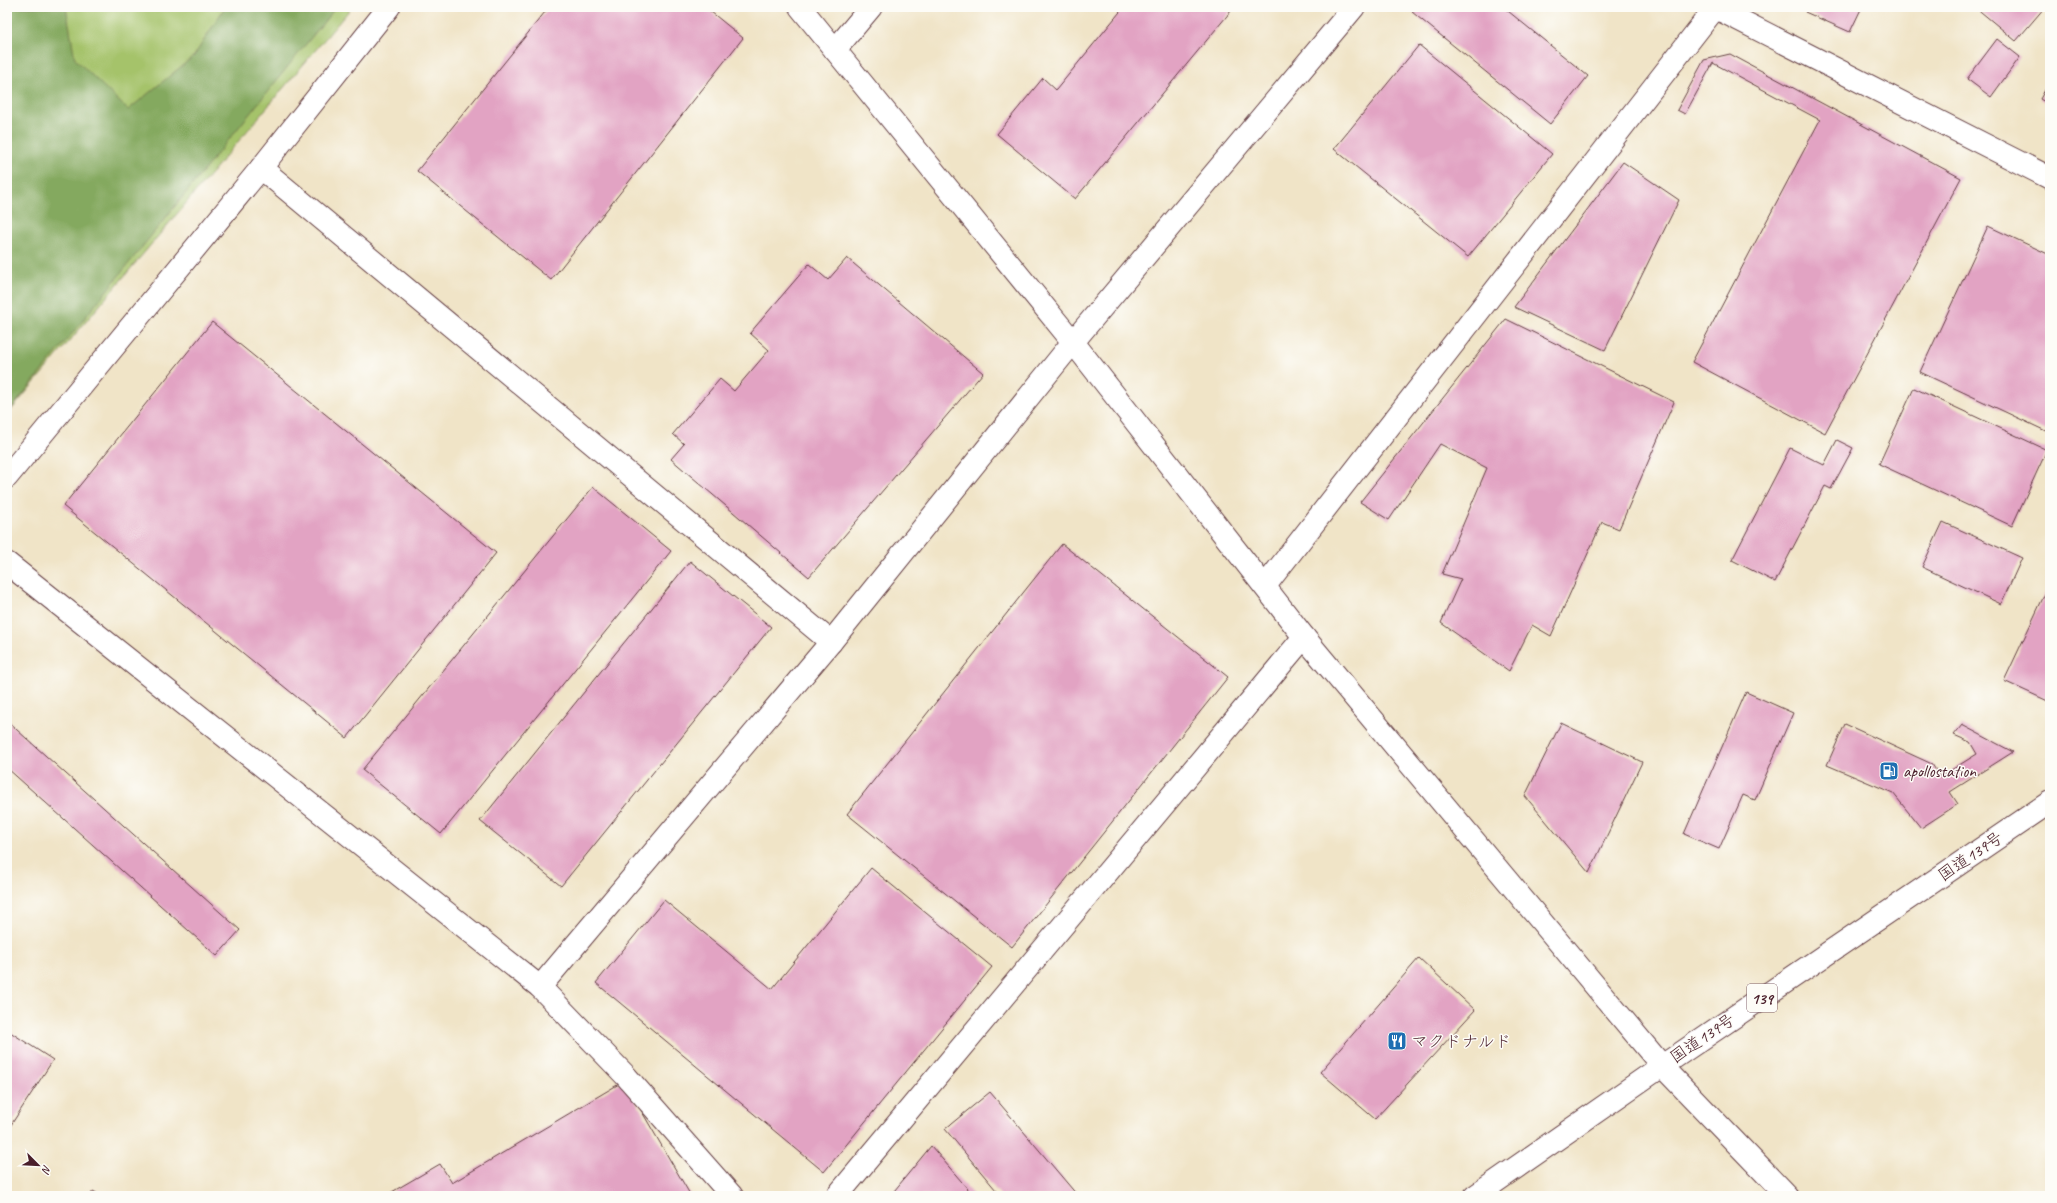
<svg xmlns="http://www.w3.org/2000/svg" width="2057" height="1203" font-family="Caveat,'Klee One',sans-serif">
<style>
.green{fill:#a5c36b;stroke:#78714b}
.forest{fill:#84a95f;stroke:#676445}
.building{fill:#e2a3c3}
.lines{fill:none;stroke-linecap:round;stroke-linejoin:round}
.minor-casing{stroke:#633d42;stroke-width:24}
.tertiary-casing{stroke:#633d42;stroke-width:24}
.trunk-casing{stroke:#633d42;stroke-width:24}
.minor{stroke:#fff;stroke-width:22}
.tertiary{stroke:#fff;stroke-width:22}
.trunk{stroke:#fff;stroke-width:22}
.labels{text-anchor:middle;stroke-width:3;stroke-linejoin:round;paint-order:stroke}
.shield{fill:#fdfcf7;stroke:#806168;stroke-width:1}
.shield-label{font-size:16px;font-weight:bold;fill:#4a1f2b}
.poi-label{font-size:17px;fill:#4a1f2b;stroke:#fdfcf7;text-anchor:start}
.street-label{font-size:17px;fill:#4a1f2b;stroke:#fdfcf7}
</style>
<rect width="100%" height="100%" fill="#fdfcf7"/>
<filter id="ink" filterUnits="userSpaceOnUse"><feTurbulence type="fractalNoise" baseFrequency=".025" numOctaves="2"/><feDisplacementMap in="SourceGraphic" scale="8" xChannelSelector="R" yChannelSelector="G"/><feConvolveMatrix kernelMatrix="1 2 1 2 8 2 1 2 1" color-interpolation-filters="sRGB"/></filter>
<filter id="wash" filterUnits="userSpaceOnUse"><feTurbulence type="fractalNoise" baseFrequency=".012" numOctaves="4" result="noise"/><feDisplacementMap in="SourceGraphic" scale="16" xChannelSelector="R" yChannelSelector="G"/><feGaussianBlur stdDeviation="0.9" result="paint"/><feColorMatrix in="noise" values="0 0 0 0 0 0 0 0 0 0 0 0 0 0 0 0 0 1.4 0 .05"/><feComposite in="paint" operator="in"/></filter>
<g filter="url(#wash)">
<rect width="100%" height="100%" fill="#f0e4c7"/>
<!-- green -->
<path class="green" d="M7 7H352L7 415Z"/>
<!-- forest -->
<path class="forest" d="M7 7H66L75 59 128 110 194 56 225 7H336L7 414Z"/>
<g id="blocks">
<!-- building -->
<g class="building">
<path d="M549 7H705L743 38 551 280 417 171Z"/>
<path d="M1124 7H1226L1231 11 1075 199 997 134 1043 78 1056 90Z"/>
<path d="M1417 7H1503L1588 76 1550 124 1412 12Z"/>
<path d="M1807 7H1862L1850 32 1805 12Z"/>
<path d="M1975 7H2045L2016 41Z"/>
<path d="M1997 39 2020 57 1991 97 1967 79Z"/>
<path d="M1419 45 1552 154 1468 257 1334 149Z"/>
<path d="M1730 54 1961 178 1825 433 1692 362 1820 120 1713 63 1685 114 1677 110 1704 60Z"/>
<path d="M2050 81V105L2040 99Z"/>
<path d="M1623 162 1679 200 1605 350 1514 307Z"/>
<path d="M1988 226 2050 255V433L1920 372Z"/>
<path d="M847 258 983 373 809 577 671 459 684 444 673 434 720 379 734 391 769 350 750 333 809 264 828 280Z"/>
<path d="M1506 319 1674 402 1619 529 1602 522 1551 636 1532 625 1509 671 1441 623 1461 579 1442 574 1487 468 1440 444 1389 520 1360 502Z"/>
<path d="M212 322 496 553 347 738 63 506Z"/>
<path d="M1914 388 2047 450 2012 526 1879 464Z"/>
<path d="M1837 440 1853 448 1831 489 1825 486 1775 582 1732 560 1790 448 1824 465Z"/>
<path d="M593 487 671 551 441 834 362 770Z"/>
<path d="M1943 522 2022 558 2001 604 1922 567Z"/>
<path d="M1062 544 1228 677 1012 947 847 814Z"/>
<path d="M690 561 771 627 561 886 480 821Z"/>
<path d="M2050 583V702L2004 681Z"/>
<path d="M1746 692 1793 713 1755 800 1743 795 1719 849 1684 834Z"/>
<path d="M7 721 240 930 217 956 7 768Z"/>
<path d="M1561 723 1642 762 1589 873 1525 796Z"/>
<path d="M1845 724 1932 764 1940 777 1977 754 1970 742 1954 735 1962 725 2013 752 1950 792 1958 804 1921 828 1893 793 1827 765Z"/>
<path d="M871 868 992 967 824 1172 596 983 664 900 772 989Z"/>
<path d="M1419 958 1475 1010 1375 1119 1320 1072Z"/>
<path d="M7 1030 53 1060 7 1131Z"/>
<path d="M624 1081 691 1196H385L440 1164 452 1183Z"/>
<path d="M990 1092 1078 1196H1001L945 1129Z"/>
<path d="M931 1146 974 1196H890Z"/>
<path d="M93 1191 102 1196H90Z"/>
</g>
</g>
</g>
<g filter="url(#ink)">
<use href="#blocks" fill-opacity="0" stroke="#633d42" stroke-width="1"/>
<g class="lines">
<!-- minor casing -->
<g class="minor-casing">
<g id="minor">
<path d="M1714 7 2050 178"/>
<path d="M835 50 871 7"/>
<path d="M1265 586 1715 8"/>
</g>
</g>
<!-- tertiary casing -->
<g class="tertiary-casing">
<g id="tertiary">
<path d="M800 7 1073 342 1304 637 1662 1066 1787 1196"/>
<path d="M261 168 831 642"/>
<path d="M7 477 261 168 389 7"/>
<path d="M7 563 540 987 625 1075 732 1196"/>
<path d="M540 987 831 642 1073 342 1354 7"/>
<path d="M837 1196 1304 637"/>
</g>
</g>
<!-- trunk casing -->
<g class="trunk-casing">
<path id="trunk" d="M1475 1196 1662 1066 2050 802"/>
</g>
<!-- minor -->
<use href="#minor" class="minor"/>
<!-- tertiary -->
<use href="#tertiary" class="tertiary"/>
<!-- trunk -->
<use href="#trunk" class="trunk"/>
</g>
</g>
<!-- icons -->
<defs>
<g id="fuel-square" transform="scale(1)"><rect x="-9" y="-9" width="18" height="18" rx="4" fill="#1f6fb2" stroke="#fdfcf7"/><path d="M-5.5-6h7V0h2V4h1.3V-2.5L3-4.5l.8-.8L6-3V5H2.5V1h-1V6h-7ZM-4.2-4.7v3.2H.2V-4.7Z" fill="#fff"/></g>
<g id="restaurant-square" transform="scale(1)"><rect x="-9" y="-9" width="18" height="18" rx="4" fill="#1f6fb2" stroke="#fdfcf7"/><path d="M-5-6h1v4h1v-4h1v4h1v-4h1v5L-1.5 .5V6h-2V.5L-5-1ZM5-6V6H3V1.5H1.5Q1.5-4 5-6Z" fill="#fff"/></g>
</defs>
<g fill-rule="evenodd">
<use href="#fuel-square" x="1889" y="771"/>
<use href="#restaurant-square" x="1397" y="1041"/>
</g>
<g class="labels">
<!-- shield labels -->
<rect class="shield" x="1747" y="984" width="30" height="28" rx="3"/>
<g class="shield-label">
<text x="1762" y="1004">139</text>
</g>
<!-- poi labels -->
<g class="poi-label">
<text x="1903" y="777">apollostation</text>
<text x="1411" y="1047">マクドナルド</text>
</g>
<!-- street labels -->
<g class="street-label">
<text transform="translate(1970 856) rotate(-34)" y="6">国道139号</text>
<text transform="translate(1702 1038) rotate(-34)" y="6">国道139号</text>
</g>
</g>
<!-- margin -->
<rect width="2057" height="1203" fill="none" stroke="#fdfcf7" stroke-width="24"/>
<!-- north arrow -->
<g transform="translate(38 1165) rotate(114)" stroke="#fdfcf7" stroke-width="3" paint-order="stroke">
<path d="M0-3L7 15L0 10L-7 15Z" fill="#4a1f2b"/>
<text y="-6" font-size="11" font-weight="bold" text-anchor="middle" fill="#4a1f2b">N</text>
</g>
</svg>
